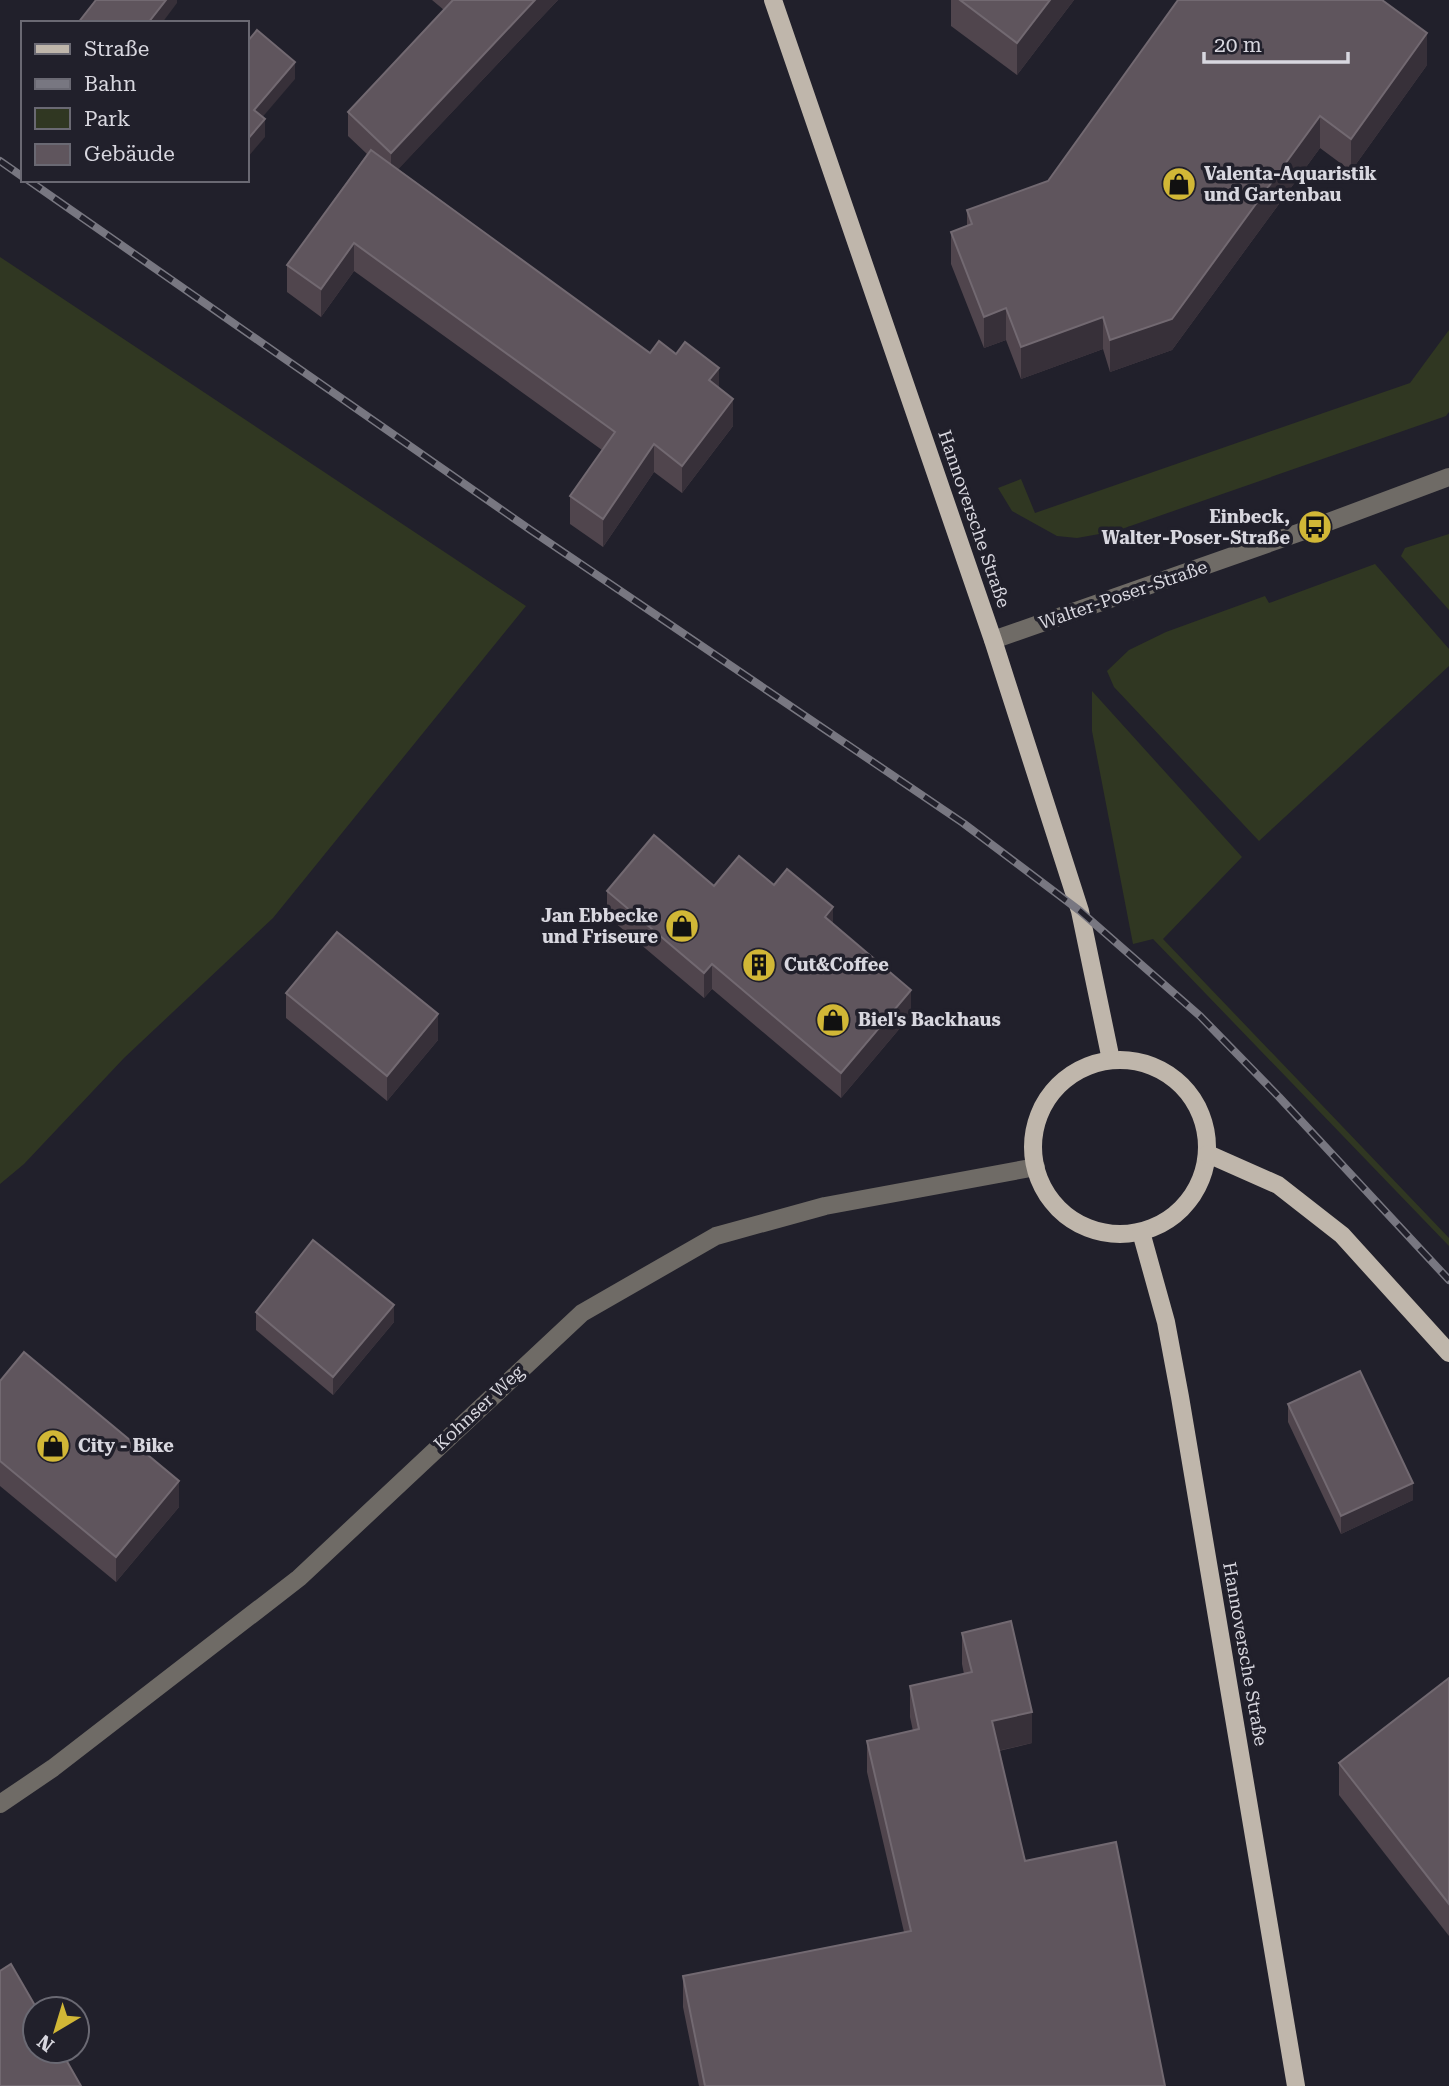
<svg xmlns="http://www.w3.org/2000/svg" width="1449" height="2086" font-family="'Roboto Serif',serif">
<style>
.green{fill:#303722}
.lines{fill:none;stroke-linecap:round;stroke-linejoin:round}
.minor{stroke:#6f6b66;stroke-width:18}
.major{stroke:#bfb6ab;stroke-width:18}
.rail-casing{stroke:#787781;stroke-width:8}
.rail{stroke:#21202b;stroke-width:5;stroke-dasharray:16;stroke-linecap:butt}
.wall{fill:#50454d}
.shaded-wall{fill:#373039}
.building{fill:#5f555d;stroke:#726971;stroke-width:2}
.labels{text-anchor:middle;stroke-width:7;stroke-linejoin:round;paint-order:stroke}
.poi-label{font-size:18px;font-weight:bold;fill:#d8d7df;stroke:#21202b;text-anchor:start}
.street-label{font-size:18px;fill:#d8d7df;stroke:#21202b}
</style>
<rect width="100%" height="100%" fill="#21202b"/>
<!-- green -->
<g class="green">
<path d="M0 257 526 606 273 918 124 1058 24 1164 0 1184Z"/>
<path d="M1449 330V412L1446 416 1116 531 1077 538 1057 536 1012 511 998 488 1021 479 1035 513 1410 383Z"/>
<path d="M1449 534V610L1401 556 1405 548Z"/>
<path d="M1375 564 1449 649V666L1259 841 1114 687 1107 671 1129 650 1166 632 1265 596 1269 603Z"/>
<path d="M1092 691 1242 857 1163 939 1449 1238V1246L1153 939 1133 944 1092 731Z"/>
</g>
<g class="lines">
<!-- minor -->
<g class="minor">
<path d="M993 640 1315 527 1449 477"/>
<path d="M0 1804 53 1768 299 1578 582 1313 716 1236 825 1206 1036 1167"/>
</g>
<!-- major -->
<g class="major">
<path d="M773 0 993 640 1080 911 1111 1060"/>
<circle cx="1120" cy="1147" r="87"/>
<path d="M1208 1154 1278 1185 1342 1235 1449 1353"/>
<path d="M1141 1232 1166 1322 1180 1397 1296 2086"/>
</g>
<!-- rail casing -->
<g class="rail-casing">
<g id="rail">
<path d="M0 161 23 177"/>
<path d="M28 180 532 531 963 823 1080 911 1200 1016 1279 1097 1449 1280"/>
</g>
</g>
<!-- rail -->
<use href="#rail" class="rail"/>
</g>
<!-- wall -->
<g class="wall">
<path d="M432 0H558L398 169 650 353 719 388 733 426 682 493 654 472 603 547 570 524V496L602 450 354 271 321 317 287 292V265L367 154 348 136V112L444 10Z"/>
<path d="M951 0H1074L1017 75 951 26Z"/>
<path d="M1427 65 1351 171 1320 148 1172 350 1110 372 1103 349 1021 379 1006 340 984 348 951 264V232L967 226V210Z"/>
<path d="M774 885 833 924 911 1015 841 1098 712 989 704 998 607 916V891L714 886Z"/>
<path d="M286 993 438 1040 387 1101 286 1018Z"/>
<path d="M256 1312 394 1322 333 1395 256 1330Z"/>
<path d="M0 1381 179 1507 116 1582 0 1486Z"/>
<path d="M1288 1404 1413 1500 1341 1534 1288 1422Z"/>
<path d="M962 1633 1032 1743 999 1751 1025 1861 1165 2086H699L683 2007V1976L904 1932 867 1772V1741L913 1731 910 1717V1686L964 1674 962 1664Z"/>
<path d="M1449 1678V1936L1339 1795V1763Z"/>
</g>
<!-- shaded-wall -->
<g class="shaded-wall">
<path d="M166 0H177V3L162 23H148Z"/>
<path d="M535 0H558L391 177V153Z"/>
<path d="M1050 0H1074L1017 75V43Z"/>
<path d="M1427 33V65L1351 171V139Z"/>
<path d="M295 62V79L254 127V110Z"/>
<path d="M1320 116V148L1172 350 1110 372V340Z"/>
<path d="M265 119V137L247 158V140Z"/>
<path d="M354 243V271L321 317V289Z"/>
<path d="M1006 308V340L984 348V317Z"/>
<path d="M1103 317V349L1021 379V347Z"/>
<path d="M719 368V395L709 380Z"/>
<path d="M733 399V426L682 493V466Z"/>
<path d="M654 444V472L603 547V519Z"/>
<path d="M833 907V932L825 917Z"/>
<path d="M712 964V989L704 998V973Z"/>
<path d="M911 990V1015L841 1098V1073Z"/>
<path d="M438 1014V1040L387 1101V1076Z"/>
<path d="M394 1305V1322L333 1395V1377Z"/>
<path d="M179 1481V1507L116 1582V1557Z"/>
<path d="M1413 1483V1500L1341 1534V1516Z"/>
<path d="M1032 1712V1743L992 1752V1721Z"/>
</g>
<!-- building -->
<g class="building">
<path d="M96 0H166L148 23H78Z"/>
<path d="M453 0H535L391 153 348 112Z"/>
<path d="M960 0H1050L1017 43Z"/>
<path d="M1178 0H1382L1427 33 1351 139 1320 116 1172 319 1110 340 1103 317 1021 347 1006 308 984 317 951 232 972 224 967 210 1048 181Z"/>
<path d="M257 30 295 62 254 110 265 119 247 140V42Z"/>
<path d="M371 150 650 353 659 341 676 354 685 342 719 368 709 380 733 399 682 466 654 444 603 519 570 496 615 432 354 243 321 289 287 265Z"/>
<path d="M654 835 714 886 739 856 774 885 787 869 833 907 825 917 911 990 841 1073 712 964 704 973 607 891Z"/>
<path d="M337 932 438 1014 387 1076 286 993Z"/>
<path d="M313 1240 394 1305 333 1377 256 1312Z"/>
<path d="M24 1352 179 1481 116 1557 0 1461V1381Z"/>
<path d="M1360 1371 1413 1483 1341 1516 1288 1404Z"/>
<path d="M1011 1621 1032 1712 992 1721 1025 1861 1116 1842 1165 2086H705L683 1976 911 1931 867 1741 919 1729 910 1686 972 1672 962 1633Z"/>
<path d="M1449 1678V1904L1339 1763Z"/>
<path d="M11 1964 37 2009H35V2051H61L81 2086H0V1971Z"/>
</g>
<!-- icons -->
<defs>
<g id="shop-disc" transform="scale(1.75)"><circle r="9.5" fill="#d1b736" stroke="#21202b"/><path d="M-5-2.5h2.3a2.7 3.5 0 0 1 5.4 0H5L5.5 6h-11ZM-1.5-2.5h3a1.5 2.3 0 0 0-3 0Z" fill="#111"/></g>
<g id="bus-disc" transform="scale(1.75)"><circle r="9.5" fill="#d1b736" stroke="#21202b"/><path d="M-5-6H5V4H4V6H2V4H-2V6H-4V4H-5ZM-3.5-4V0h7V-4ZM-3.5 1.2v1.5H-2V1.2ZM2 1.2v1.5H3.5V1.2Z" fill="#111"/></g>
<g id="building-disc" transform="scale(1.75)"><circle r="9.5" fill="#d1b736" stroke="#21202b"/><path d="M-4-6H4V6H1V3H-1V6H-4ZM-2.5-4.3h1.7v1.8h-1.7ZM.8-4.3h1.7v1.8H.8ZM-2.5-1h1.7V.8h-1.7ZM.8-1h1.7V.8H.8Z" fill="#111"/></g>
</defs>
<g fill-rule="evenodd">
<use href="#shop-disc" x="1179" y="184"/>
<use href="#bus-disc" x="1315" y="527"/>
<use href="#shop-disc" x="682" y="926"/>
<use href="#building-disc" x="759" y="965"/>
<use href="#shop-disc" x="833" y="1020"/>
<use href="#shop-disc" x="53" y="1446"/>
</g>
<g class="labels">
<!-- poi labels -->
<g class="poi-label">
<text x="1204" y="180">Valenta-Aquaristik<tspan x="1204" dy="21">und Gartenbau</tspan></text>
<text x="1290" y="523" text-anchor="end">Einbeck,<tspan x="1290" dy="21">Walter-Poser-Straße</tspan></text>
<text x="658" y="922" text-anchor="end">Jan Ebbecke<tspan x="658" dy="21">und Friseure</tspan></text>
<text x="784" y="971">Cut&amp;Coffee</text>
<text x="858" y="1026">Biel's Backhaus</text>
<text x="78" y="1452">City - Bike</text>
</g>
<!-- street labels -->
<g class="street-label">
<text transform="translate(974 519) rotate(71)" y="6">Hannoversche Straße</text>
<text transform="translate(1123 595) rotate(-19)" y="6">Walter-Poser-Straße</text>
<text transform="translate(479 1408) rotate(-43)" y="6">Kohnser Weg</text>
<text transform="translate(1245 1654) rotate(80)" y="6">Hannoversche Straße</text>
</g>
</g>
<!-- legend -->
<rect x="21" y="21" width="228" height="161" fill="#21202b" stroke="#6a6973" stroke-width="2"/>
<rect x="35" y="44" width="35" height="10" fill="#bfb6ab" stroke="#6a6973" stroke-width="2"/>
<text x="84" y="56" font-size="21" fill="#d8d7df">Straße</text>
<rect x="35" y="79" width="35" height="10" fill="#787781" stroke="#6a6973" stroke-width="2"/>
<text x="84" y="91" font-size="21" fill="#d8d7df">Bahn</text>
<rect x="35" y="108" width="35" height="21" fill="#303722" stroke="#6a6973" stroke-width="2"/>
<text x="84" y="126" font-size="21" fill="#d8d7df">Park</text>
<rect x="35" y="144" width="35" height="21" fill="#5f555d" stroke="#6a6973" stroke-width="2"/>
<text x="84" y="161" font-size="21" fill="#d8d7df">Gebäude</text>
<!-- north arrow -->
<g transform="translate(56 2030) rotate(218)"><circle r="33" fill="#21202b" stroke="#6a6973" stroke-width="2"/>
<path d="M0-5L12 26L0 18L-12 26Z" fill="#d1b736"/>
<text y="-10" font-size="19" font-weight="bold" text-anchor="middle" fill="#d8d7df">N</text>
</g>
<!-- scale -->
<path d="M1204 52v10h144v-10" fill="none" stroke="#d8d7df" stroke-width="3.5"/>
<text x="1214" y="52" font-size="21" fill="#d8d7df" stroke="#21202b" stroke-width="5" paint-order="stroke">20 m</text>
</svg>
